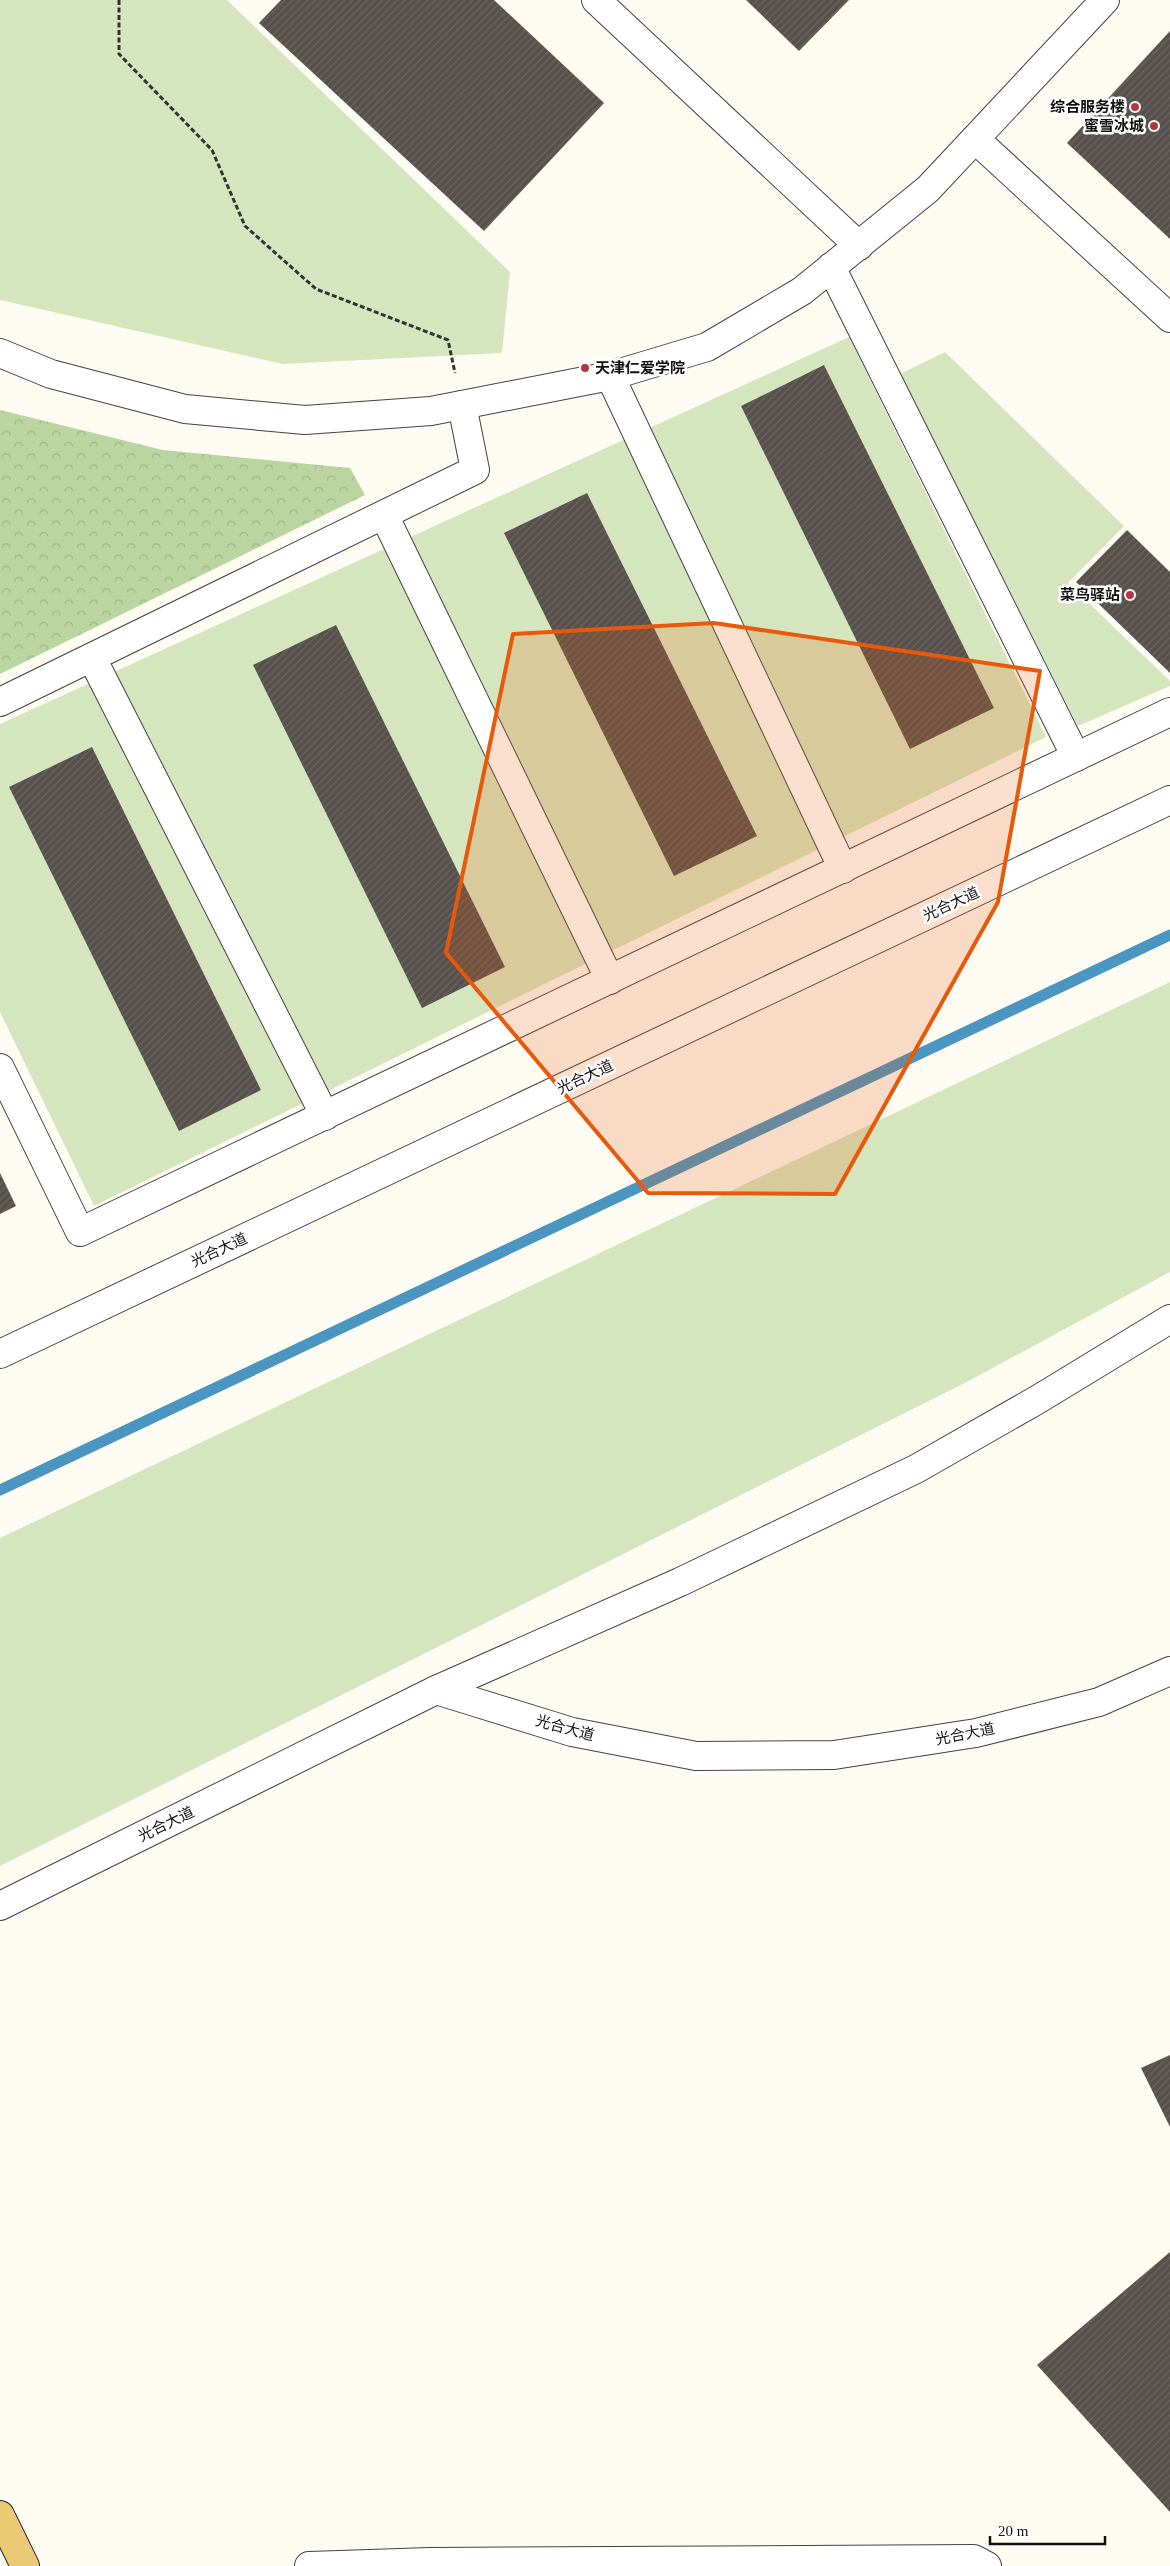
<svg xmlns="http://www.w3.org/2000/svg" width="1170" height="2566" font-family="'Times New Roman','Noto Sans SC',serif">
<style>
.grass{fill:#d5e6bf}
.forest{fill:url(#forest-crowns)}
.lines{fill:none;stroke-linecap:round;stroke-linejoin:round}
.stream{stroke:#4b96c0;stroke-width:11}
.building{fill:url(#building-hatch)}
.minor-casing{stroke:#434343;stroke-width:30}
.major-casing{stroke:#212121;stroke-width:30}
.path{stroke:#323232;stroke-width:3;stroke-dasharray:5 2.5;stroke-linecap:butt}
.minor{stroke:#fff;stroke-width:28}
.major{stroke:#ebca76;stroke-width:28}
.marked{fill:#e8590c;fill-opacity:0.2;stroke:#e8590c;stroke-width:4;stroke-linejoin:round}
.poi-dot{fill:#b2353f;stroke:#fff;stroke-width:2}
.labels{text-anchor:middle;stroke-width:5;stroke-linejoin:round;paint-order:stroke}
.poi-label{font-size:15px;font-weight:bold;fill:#101010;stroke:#fff;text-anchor:end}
.street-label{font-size:15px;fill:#101010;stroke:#fff}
</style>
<defs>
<pattern id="forest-crowns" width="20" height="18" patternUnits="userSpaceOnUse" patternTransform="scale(1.25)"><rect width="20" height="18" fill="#bad5a0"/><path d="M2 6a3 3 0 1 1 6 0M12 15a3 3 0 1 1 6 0" fill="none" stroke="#9fb689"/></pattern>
<pattern id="building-hatch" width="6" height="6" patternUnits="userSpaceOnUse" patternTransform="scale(1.25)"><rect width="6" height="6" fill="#57504d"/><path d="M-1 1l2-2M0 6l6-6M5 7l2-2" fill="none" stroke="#6a6562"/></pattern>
</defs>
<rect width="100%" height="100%" fill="#fefbf3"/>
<!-- grass -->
<g class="grass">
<path d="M0 0H227L510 272 502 353 283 364 0 300Z"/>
<path d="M849 337 1046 737 94 1206 0 1012V724Z"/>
<path d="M945 352 1124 526 1068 583 1170 681V686L1078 726 900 374Z"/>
<path d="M1170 982V1272L965 1383 0 1866V1538Z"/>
</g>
<!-- forest -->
<path class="forest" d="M0 410 163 450 350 468 365 495 0 674Z"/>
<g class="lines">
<!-- stream -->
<path class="stream" d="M0 1490 1170 935"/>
</g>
<!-- building -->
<g class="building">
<path d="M281 0H494L604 103 484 231 259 23Z"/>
<path d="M746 0H849L799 51Z"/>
<path d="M1170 31V239L1067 143Z"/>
<path d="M824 365 994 708 910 749 741 406Z"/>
<path d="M587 493 757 836 674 876 504 533Z"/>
<path d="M1127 530 1170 572V673L1076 582Z"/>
<path d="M336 625 505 967 422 1008 253 665Z"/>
<path d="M92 747 261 1090 179 1131 9 787Z"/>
<path d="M0 1173 16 1206 0 1214Z"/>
<path d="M1170 2055V2127L1141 2068Z"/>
<path d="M1170 2252V2512L1037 2365Z"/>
</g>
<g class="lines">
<!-- minor casing -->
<g class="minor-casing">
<g id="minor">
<path d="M596 0 859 246"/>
<path d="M975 139 1170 318"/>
<path d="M831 267 1076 757"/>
<path d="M0 353 51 374 185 409 305 420 431 411 610 376 707 347 802 291 928 189 1105 0"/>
<path d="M610 376 843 869"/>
<path d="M384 515 610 980"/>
<path d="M92 658 325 1116"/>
<path d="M0 702 475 470 462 405"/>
<path d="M0 1068 80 1232 1170 712"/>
<path d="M0 1354 1170 800"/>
<path d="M436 1690 572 1732 696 1756 834 1755 976 1733 1099 1702 1170 1671"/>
<path d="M0 1906 436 1690 680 1582 916 1469 1037 1400 1170 1319"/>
<path d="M309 2566 430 2562 974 2559 987 2566"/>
</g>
</g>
<!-- major casing -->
<g class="major-casing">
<path id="major" d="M0 2515 25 2566"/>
</g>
<!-- path -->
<path class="path" d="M119 0V54L212 150 245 226 316 289 448 340 455 373"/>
<!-- minor -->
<use href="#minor" class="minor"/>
<!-- major -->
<use href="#major" class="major"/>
</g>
<!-- marked area -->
<path class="marked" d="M714 623 1040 671 998 902 835 1194 648 1193 446 953 513 634Z"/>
<!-- markers -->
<g class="poi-dot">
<circle cx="1135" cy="107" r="5"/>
<circle cx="1154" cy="126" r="5"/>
<circle cx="585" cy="368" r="5"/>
<circle cx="1130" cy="595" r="5"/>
</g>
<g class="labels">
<!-- poi labels -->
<g class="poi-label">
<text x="1125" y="112">综合服务楼</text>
<text x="1144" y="131">蜜雪冰城</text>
<text x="595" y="373" text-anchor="start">天津仁爱学院</text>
<text x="1120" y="600">菜鸟驿站</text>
</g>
<!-- street labels -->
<g class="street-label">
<text transform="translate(951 904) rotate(-25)" y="5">光合大道</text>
<text transform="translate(585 1077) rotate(-25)" y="5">光合大道</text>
<text transform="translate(219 1250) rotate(-25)" y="5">光合大道</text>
<text transform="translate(565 1728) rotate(15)" y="5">光合大道</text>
<text transform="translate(965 1734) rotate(-11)" y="5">光合大道</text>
<text transform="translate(166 1824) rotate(-26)" y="5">光合大道</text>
</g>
</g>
<!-- scale -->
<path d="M990 2536v8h115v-8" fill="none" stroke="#101010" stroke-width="2.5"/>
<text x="998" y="2536" font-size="15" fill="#101010" stroke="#ffffff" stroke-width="4" paint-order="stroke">20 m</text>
</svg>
